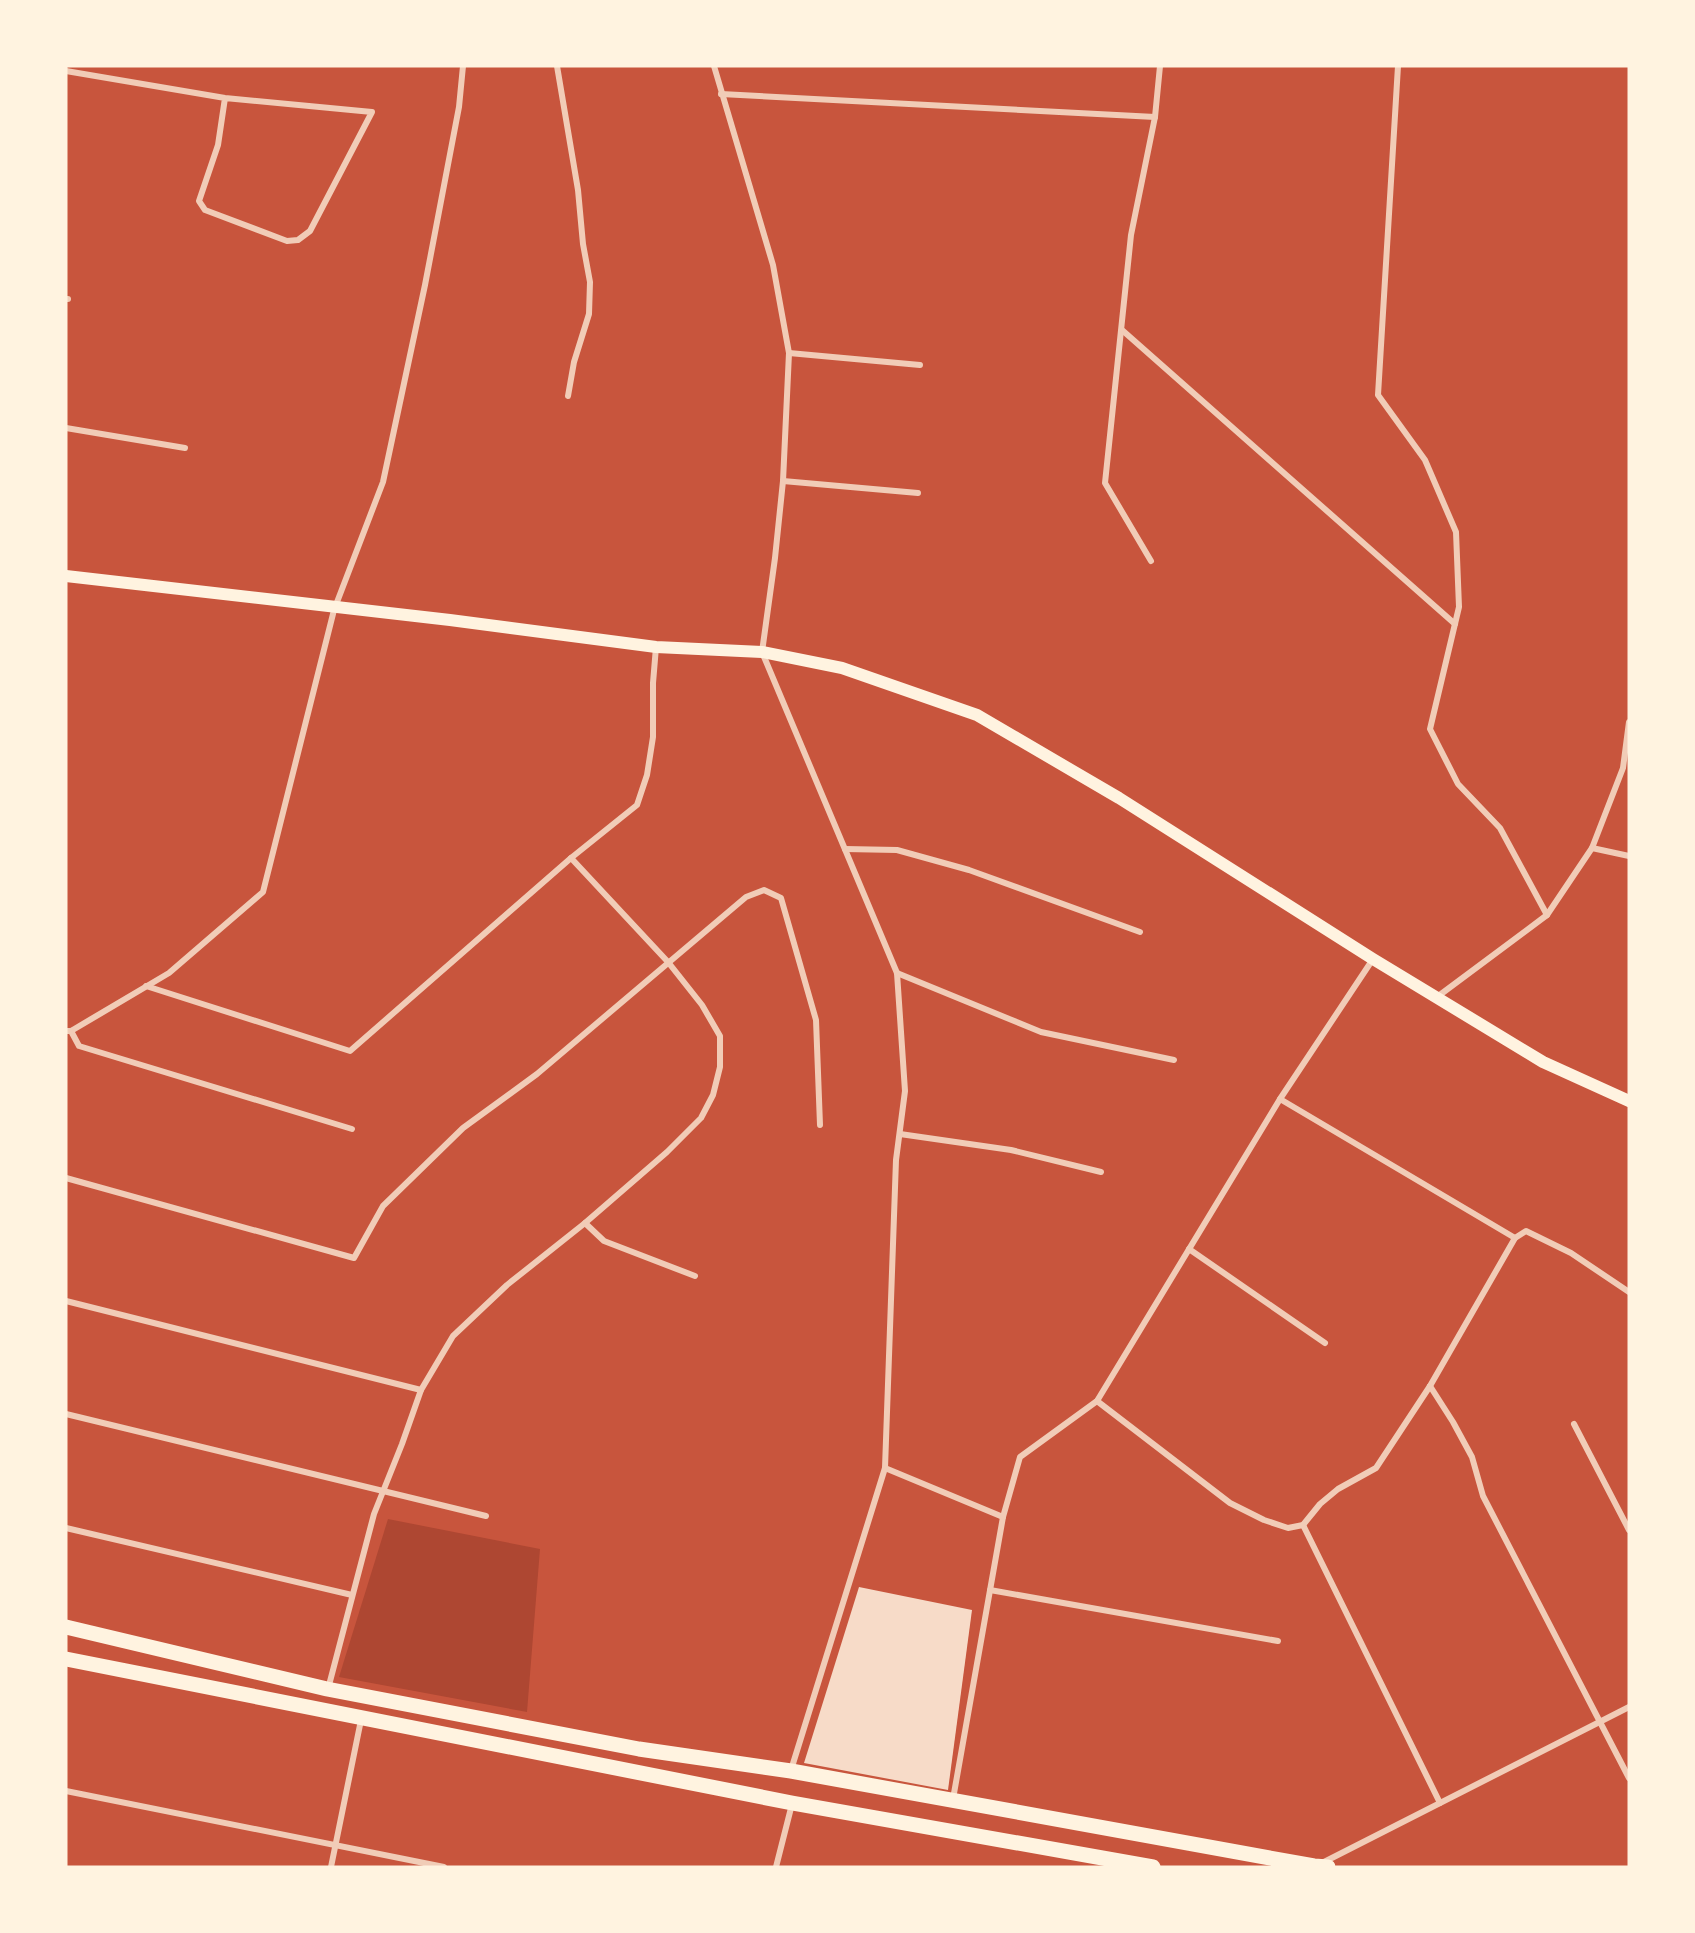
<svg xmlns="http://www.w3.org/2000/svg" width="1695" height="1933" font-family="Roboto,sans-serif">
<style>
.green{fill:#ae4732}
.building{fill:#f7dbc8}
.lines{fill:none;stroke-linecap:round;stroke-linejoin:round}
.minor{stroke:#f1ccb7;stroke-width:6}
.secondary{stroke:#fff3e0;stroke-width:12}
.primary{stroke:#fff3e0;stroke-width:15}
</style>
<rect width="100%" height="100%" fill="#c8553d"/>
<!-- green -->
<path class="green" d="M388 1519 540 1549 527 1712 339 1677Z"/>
<!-- building -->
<path class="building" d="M859 1587 972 1610 948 1790 804 1763Z"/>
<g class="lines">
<!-- minor -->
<g class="minor">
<path d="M557 66 578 190 583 244 590 282 589 314 574 362 568 396"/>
<path d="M714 66 773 265 789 353 783 481 775 558 762 652 897 973 905 1091 896 1160 885 1468 791 1770"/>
<path d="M1398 66 1378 395 1425 460 1456 532 1459 607 1430 729 1458 784 1500 828 1547 915"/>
<path d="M66 71 225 98 372 112 310 231 298 240 287 241 205 210 199 201 218 145 225 98"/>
<path d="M721 94 1155 117"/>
<path d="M66 299H68"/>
<path d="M1122 330 1455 624"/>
<path d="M789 353 920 365"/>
<path d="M66 428 185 448"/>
<path d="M783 481 918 493"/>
<path d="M1151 561 1105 483 1131 235 1155 117 1160 66"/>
<path d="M1592 848 1629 856"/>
<path d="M845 849 897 850 969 870 1140 932"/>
<path d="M897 973 1041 1032 1174 1060"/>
<path d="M146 986 350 1051 571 858 637 805 647 775 653 737V683L656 647"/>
<path d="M1437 997 1547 915 1592 848 1623 768 1629 722"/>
<path d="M66 1031H71L169 973 263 892 334 610 383 482 425 285 459 107 463 66"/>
<path d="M71 1031 79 1046 352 1129"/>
<path d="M1280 1099 1515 1238 1526 1231 1571 1253 1629 1292"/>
<path d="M900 1134 1011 1150 1101 1172"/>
<path d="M66 1178 354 1258 383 1206 463 1128 537 1074 746 897 764 890 781 898 816 1020 820 1125"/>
<path d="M585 1223 604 1241 695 1276"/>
<path d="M1189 1249 1325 1343"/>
<path d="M66 1301 421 1390"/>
<path d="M1430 1386 1453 1422 1472 1457 1483 1496 1629 1778"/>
<path d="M1097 1401 1230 1503 1264 1520 1288 1528 1303 1525 1320 1504 1338 1489 1376 1468 1430 1386 1515 1238"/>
<path d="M66 1414 486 1516"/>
<path d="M1574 1424 1629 1530"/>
<path d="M885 1468 1003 1517"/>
<path d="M1303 1525 1440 1803"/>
<path d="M66 1528 352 1595"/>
<path d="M990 1590 1278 1641"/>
<path d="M328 1689 374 1514 402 1444 421 1390 453 1336 507 1285 585 1223 667 1152 701 1118 713 1095 720 1067V1036L702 1005 668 962 571 858"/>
<path d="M66 1791 444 1867"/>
<path d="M953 1799 1003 1517 1020 1457 1097 1401 1280 1099 1373 959"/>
<path d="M1322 1863 1629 1707"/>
<path d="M331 1867 361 1720"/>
<path d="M776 1867 792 1804"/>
</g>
<!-- secondary -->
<path class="secondary" d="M66 576 450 620 656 647 762 652 842 668 977 715 1119 798 1373 959 1543 1062 1629 1101"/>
<!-- primary -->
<g class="primary">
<path d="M66 1627 327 1689 639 1749 791 1771 1314 1866 1328 1867"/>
<path d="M66 1659 792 1803 1153 1867"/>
</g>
</g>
<!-- border -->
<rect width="1695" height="1933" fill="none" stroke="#fff3e0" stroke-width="135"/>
</svg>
